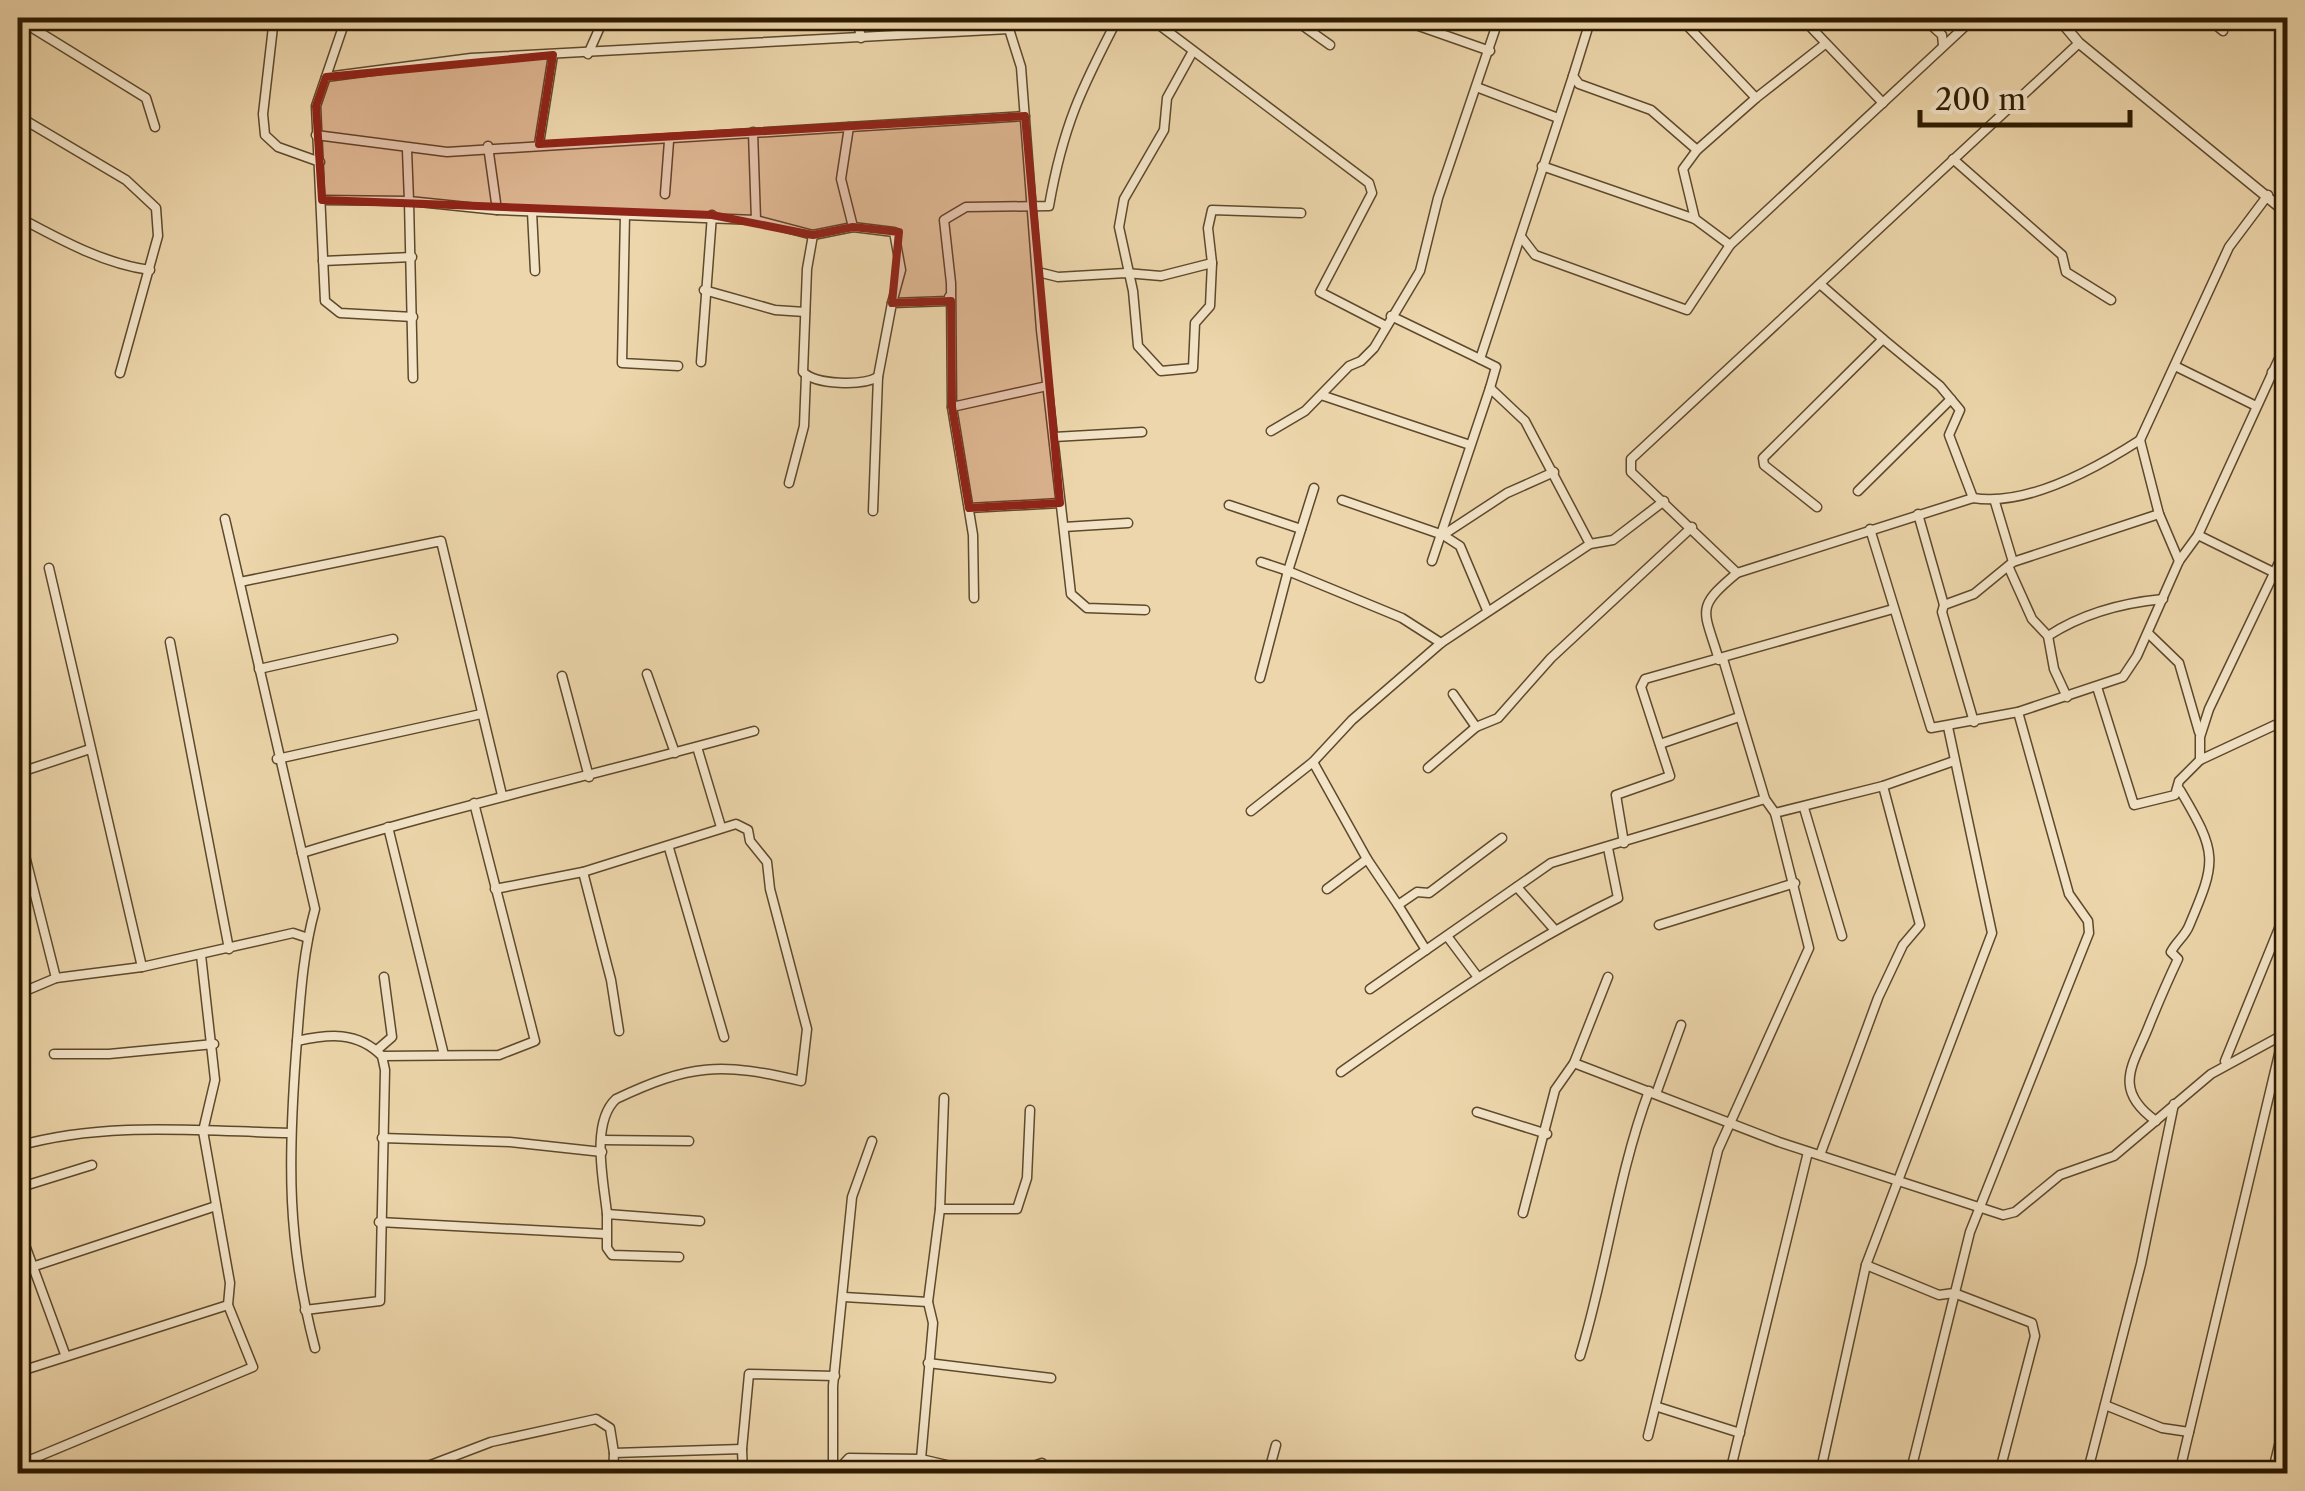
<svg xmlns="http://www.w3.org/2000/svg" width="2305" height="1491" font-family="'Libre Caslon Text',serif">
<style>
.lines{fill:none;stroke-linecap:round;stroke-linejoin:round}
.minor-casing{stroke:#5d492b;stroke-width:11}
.tertiary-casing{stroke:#5d492b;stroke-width:12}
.minor{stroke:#f3e4c8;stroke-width:8}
.tertiary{stroke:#f3e4c8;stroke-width:9}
.marked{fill:#8f2418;fill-opacity:0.2;stroke:#8f2418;stroke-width:8;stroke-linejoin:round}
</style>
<rect width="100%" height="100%" fill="#edd6ab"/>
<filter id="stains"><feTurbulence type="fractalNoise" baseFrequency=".002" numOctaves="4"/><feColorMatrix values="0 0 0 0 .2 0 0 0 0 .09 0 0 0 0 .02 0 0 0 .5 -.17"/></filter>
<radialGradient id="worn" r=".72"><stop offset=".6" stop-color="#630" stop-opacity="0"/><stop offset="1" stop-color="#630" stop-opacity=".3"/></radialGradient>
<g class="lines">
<!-- minor casing -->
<g class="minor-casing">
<g id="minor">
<path d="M274 18 263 114 265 135 278 147 320 162"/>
<path d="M346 18 316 106 325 301 340 313 413 317"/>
<path d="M857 18 861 38"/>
<path d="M1013 18 1009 29 1021 67 1041 330 1071 594 1087 608 1145 610"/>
<path d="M1150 18 1369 183 1372 193 1320 292 1386 326"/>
<path d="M1292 18 1330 45"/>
<path d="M1396 18 1490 51"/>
<path d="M1591 18 1573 76 1579 84 1651 110 1697 150"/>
<path d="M1680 18 1756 98 1697 150 1683 169 1695 219"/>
<path d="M1802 18 1883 103"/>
<path d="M1923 18 1942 35 1943 45"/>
<path d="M2207 18 2223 31"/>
<path d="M18 19 146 98 155 127"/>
<path d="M1193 51 1167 98 1164 130 1124 199 1119 227 1133 291 1138 346 1161 371 1193 368 1195 323 1210 306 1212 263"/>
<path d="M588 54 604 18"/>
<path d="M326 77 471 58 1009 29"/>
<path d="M1479 88 1558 118"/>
<path d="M1756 98 1825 44"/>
<path d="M18 116 126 180 156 208 158 236 120 373"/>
<path d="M849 127 841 179 853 227"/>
<path d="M316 135 447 152 1025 116"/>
<path d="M539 144 553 55"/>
<path d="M488 146 497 210"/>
<path d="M407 150 409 201 497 210 756 220 753 132"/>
<path d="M1953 159 2062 255 2066 272 2111 300"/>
<path d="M1542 166 1695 219 1730 245 1974 18"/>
<path d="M665 194 669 141"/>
<path d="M322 200 409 201 413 378"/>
<path d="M532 212 535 271"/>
<path d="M625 214 622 363 678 366"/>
<path d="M18 217C59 239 104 264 150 270"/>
<path d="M756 220 813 235 853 227 894 232 901 270 892 303"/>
<path d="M813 235 807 269 803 372C816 385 862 386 878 377"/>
<path d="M1522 238 1535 255 1687 310 1730 245"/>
<path d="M323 261 412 257"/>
<path d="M1038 272 1058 277 1126 273 1161 276 1212 263 1208 228 1212 210 1301 213"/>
<path d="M704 290 775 310 805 312"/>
<path d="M1391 316 1480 359"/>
<path d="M1883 339 1940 386 1960 410 1949 435 1973 498"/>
<path d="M701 362 712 215"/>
<path d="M2177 367 2256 406"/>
<path d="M2272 372 2288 381"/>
<path d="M1047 386 952 407 951 283 944 220 966 207 1049 206C1063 126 1081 89 1118 18"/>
<path d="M1490 388 1496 367 1480 359 1573 76"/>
<path d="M1324 396 1470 445"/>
<path d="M952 407 973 535 974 598"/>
<path d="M1271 431 1305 411 1349 366 1361 361 1374 348 1420 271 1438 198 1499 18"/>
<path d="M1054 437 1142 432"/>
<path d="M789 483 804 426 806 376"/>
<path d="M1858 491 1951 399"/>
<path d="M1342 500 1443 535 1460 546 1487 610"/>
<path d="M1995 502 2013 562 2159 514"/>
<path d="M1229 505 1301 529"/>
<path d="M1817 507 1764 465 1763 458 1883 339 1820 284"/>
<path d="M969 508 1060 503"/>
<path d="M873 511 878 377 892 303 948 301 949 297"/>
<path d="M1918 514 1944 605"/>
<path d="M225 519 315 909C302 956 300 1004 296 1053 288 1162 287 1241 315 1348"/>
<path d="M1064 527 1128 523"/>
<path d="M1870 529 1931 728 2018 712 2123 677 2137 656 2179 561 2198 535 2288 339"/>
<path d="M1443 535 1507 493 1554 472"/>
<path d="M2198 535 2273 572"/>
<path d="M1432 561 1490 388 1525 421 1590 544"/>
<path d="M2179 561 2159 514 2140 440 2229 247 2268 195"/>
<path d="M1261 562 1288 571 1314 488"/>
<path d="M49 568 142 967"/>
<path d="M2009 568 2032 619 2048 636 2054 669 2067 697"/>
<path d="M1737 573 1973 498C2027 507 2095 469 2140 440"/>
<path d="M240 582 441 541 502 795"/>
<path d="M2148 633 2179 663 2199 732"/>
<path d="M2048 636C2083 613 2121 603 2163 599"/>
<path d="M170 642 229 949"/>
<path d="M1719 660C1704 609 1694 609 1737 573L1631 472V459L2079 43"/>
<path d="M259 669 393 639"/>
<path d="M647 674 675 753"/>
<path d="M562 676 589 777"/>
<path d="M1260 678 1288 571 1402 618 1441 643"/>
<path d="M2097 687 2134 805 2175 795 2179 781 2200 760V737L2209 709 2288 544"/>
<path d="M1453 694 1476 727"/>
<path d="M1974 722 1942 612 1944 605 1974 594 2013 562"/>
<path d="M1660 744 1739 717"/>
<path d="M697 747 721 827"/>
<path d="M277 759 481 714"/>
<path d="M2200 760 2288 719"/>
<path d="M1313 762 1367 859 1327 889"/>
<path d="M1428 768 1476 727 1498 718 1551 658 1692 527"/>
<path d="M18 773 90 749"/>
<path d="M1804 808 1842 936"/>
<path d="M1251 811 1313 762 1352 720 1441 643 1590 544 1613 540 1664 501"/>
<path d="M1775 813 1883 786 1954 761"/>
<path d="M388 827 444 1055"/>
<path d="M18 828 56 978"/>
<path d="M1624 843 1616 795 1670 776 1641 687 1645 679 1893 609"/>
<path d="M669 848 724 1037"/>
<path d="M302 853C451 807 603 773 754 731"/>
<path d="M1367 859 1398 905 1417 892 1429 893 1502 838"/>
<path d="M583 872 611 980 619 1031"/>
<path d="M1517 887 1554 929"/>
<path d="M495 889 583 872 736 824 748 830 750 841 767 862 770 889 807 1029 801 1081C721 1062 690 1064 616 1099 590 1123 604 1183 607 1214"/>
<path d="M1398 905 1426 950"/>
<path d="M1659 925 1795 883"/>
<path d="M1447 936 1477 976"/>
<path d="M1370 989 1551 863 1765 799"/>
<path d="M18 994 56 978 142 967 293 933 308 938"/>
<path d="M297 1041C329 1034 357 1031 382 1056L385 1070 380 1301 305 1310"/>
<path d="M377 1050 392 1037 384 977"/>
<path d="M54 1054H109L214 1044"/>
<path d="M382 1056 499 1055 535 1041 474 803"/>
<path d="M2225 1061 2286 911"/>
<path d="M1574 1063 1608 977"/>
<path d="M1341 1072C1431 1009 1518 946 1618 898L1608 848"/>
<path d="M1656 1094 1681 1025"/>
<path d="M1477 1112 1547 1134"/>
<path d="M2156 1121C2110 1088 2135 1063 2150 1023 2159 1001 2168 980 2178 959L2171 952C2176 942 2185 936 2189 926 2217 860 2218 854 2180 790"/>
<path d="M382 1138 510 1142 602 1152"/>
<path d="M603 1140 689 1141"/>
<path d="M18 1146C105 1121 200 1131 290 1133"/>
<path d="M1820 1155 1878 998 1903 945 1920 925 1883 786"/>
<path d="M18 1188 92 1165"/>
<path d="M940 1209 944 1098"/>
<path d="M1523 1213 1555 1090 1574 1063 1779 1142 2003 1215 2015 1212 2060 1175 2114 1156 2211 1074 2288 1032"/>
<path d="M379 1222 606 1234"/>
<path d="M18 1226 65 1354"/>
<path d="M679 1257 612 1255 607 1248V1214L700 1221"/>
<path d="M1866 1265 1939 1295 1954 1293 2032 1323 2035 1336 1999 1474"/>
<path d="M32 1267 216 1206"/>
<path d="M844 1297 928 1302"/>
<path d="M1580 1356C1607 1268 1617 1177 1649 1091"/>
<path d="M928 1363 1051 1378"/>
<path d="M18 1372 228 1305"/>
<path d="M2105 1405 2162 1428 2189 1432"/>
<path d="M1658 1407 1740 1433"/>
<path d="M1648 1436 1718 1150 1809 948 1775 813 1765 799 1723 659"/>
<path d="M742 1449 749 1374 835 1376"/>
<path d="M921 1459 985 1474"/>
<path d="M18 1465 253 1367 228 1305 230 1283 203 1131 215 1080 201 955"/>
<path d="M1731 1468 1808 1152"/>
<path d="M833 1469V1386L852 1197 872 1141"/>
<path d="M407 1474 491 1442 596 1419 610 1428 614 1453"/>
<path d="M613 1474 614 1453 742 1449 743 1474"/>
<path d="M834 1474 849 1458 921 1459 933 1323 928 1302 940 1209H1017L1027 1178 1030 1110"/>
<path d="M1012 1474 1042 1463"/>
<path d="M1268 1474 1276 1445"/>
<path d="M1820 1474 1866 1265 1992 933 1948 727"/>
<path d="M1910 1474 1970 1232 2089 933 2088 921 2069 894 2018 712"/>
<path d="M2087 1474 2141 1264 2174 1104"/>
<path d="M2179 1474 2284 1033"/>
<path d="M2272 1474 2288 1408"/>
</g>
</g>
<!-- tertiary casing -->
<g class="tertiary-casing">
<path id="tertiary" d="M2058 18 2079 43 2288 214"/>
</g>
<!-- minor -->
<use href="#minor" class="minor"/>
<!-- tertiary -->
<use href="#tertiary" class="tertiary"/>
</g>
<!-- marked area -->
<path class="marked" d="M553 55 539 144 1025 116 1060 503 969 508 952 407 951 301 892 303 899 232 853 227 813 235 712 215 322 200 316 106 326 77Z"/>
<!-- margin -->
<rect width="2305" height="1491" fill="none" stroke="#edd6ab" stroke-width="60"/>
<rect x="20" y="20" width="2265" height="1451" fill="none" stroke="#2d1a00" stroke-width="5"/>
<rect x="30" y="30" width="2245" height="1431" fill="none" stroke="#2d1a00" stroke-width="2.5"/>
<!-- scale -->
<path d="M1920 110v15h210v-15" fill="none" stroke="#2d1a00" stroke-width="5"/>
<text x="1935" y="110" font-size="30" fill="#2d1a00" stroke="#f3e4c8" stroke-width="8" paint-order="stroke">200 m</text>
<rect width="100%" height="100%" filter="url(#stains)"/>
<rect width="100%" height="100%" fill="url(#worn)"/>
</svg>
